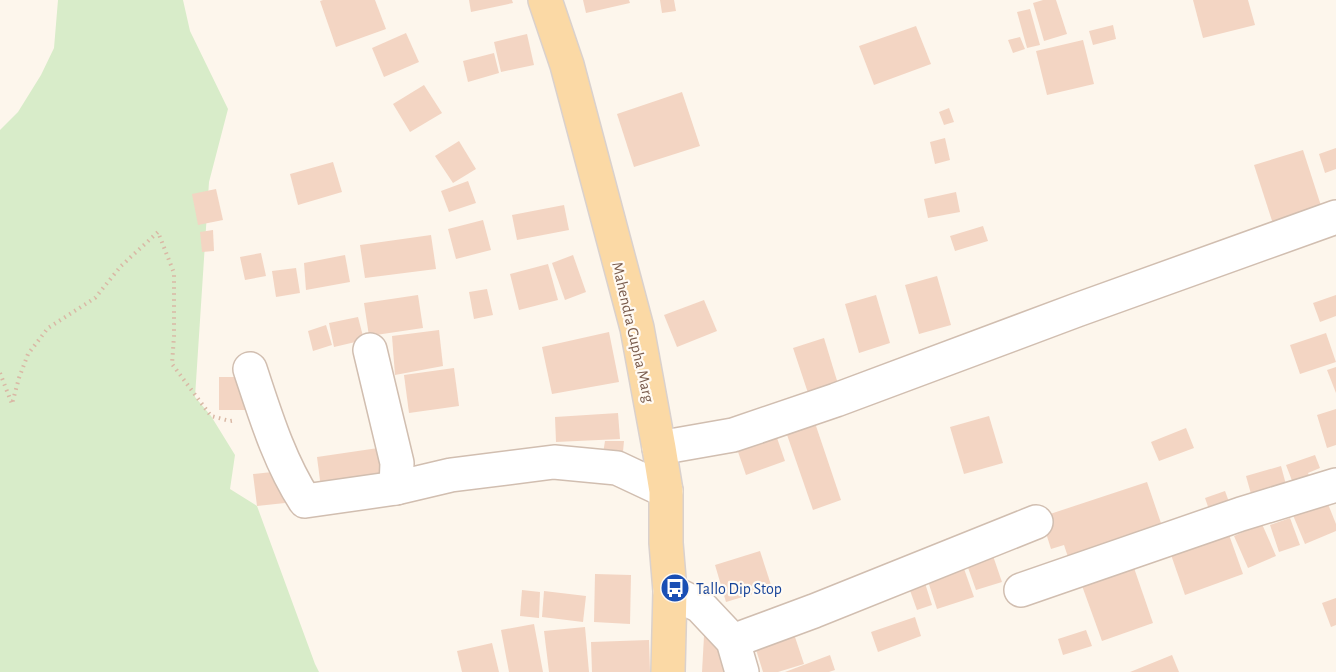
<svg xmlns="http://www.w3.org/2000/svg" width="1336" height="672" font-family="'Alegreya Sans',sans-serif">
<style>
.green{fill:#d8ecc9}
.building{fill:#f3d5c3}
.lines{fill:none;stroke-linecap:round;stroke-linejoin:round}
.minor-casing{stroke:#d1beb0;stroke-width:36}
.major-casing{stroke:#dad1cd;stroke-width:36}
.path{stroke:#d9b8a5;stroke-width:4;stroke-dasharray:1.5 4.5;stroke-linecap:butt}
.minor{stroke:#fff;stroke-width:33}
.major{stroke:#fbd9a5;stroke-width:33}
.labels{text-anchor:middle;stroke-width:4.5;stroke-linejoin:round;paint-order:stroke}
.street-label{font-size:16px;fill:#7a5c4d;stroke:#fffaf3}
.transit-label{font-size:16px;fill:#164399;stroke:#fffaf3;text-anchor:start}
</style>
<rect width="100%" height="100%" fill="#fdf6ec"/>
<!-- green -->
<path class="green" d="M58 0H183L190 31 228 109 209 182 195 397 211 416 235 455 230 489 257 506 315 664 319 672H0V130L18 112 41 75 54 48Z"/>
<!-- building -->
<g class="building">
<path d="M323 0H375L386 29 336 47 320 1Z"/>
<path d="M469 0H512L513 3 471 12Z"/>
<path d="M583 0H629L630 3 586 13Z"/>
<path d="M660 0H674L676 11 662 13Z"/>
<path d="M1043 0H1056L1067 34 1044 41 1033 3Z"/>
<path d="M1193 0H1248L1255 25 1203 38Z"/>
<path d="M1030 9 1040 45 1027 48 1017 12Z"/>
<path d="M1113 25 1116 39 1093 45 1089 31Z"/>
<path d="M916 26 931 64 874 85 859 46Z"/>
<path d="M406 33 419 62 384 77 372 48Z"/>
<path d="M527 34 534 65 501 72 494 42Z"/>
<path d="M1020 37 1025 49 1013 53 1008 40Z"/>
<path d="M1083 40 1094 84 1047 95 1036 51Z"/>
<path d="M494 53 499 73 468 82 463 61Z"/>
<path d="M424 85 442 113 410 132 393 104Z"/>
<path d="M682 92 700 146 634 167 617 114Z"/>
<path d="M949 108 954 122 944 125 939 112Z"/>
<path d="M945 138 950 160 935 164 930 142Z"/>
<path d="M459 141 476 169 453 183 435 156Z"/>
<path d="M1336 148V169L1325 173 1319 154Z"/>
<path d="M1303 150 1324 215 1275 230 1254 165Z"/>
<path d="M333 162 342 192 298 205 290 174Z"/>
<path d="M468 181 476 203 449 212 441 191Z"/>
<path d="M216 189 223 220 198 225 192 194Z"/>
<path d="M956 192 960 212 928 218 924 199Z"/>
<path d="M564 205 569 230 517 240 512 215Z"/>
<path d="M483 220 491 250 456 259 448 229Z"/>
<path d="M983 226 988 241 955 251 950 236Z"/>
<path d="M213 230 214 251 202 252 200 232Z"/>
<path d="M431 235 436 269 365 278 360 245Z"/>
<path d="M261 253 266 276 245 280 240 257Z"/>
<path d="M345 255 350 282 306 290 304 263Z"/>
<path d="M573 255 586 292 565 300 552 263Z"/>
<path d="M548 264 558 300 519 310 510 274Z"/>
<path d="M296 268 300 293 276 297 272 271Z"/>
<path d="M937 276 951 325 919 334 905 285Z"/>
<path d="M487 289 493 315 474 319 469 292Z"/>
<path d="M418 295 423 328 369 336 364 303Z"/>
<path d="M876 295 890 343 859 353 845 304Z"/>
<path d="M1336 295V316L1320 322 1313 303Z"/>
<path d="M704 300 717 331 677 347 664 315Z"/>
<path d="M358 317 364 340 334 347 329 323Z"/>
<path d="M326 325 332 345 313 351 308 331Z"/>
<path d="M439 330 443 366 395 375 392 336Z"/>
<path d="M609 332 619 382 552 394 542 347Z"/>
<path d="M1326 333 1336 362 1300 374 1290 345Z"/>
<path d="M824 338 838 384 808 393 793 348Z"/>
<path d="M1336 367V393L1327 370Z"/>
<path d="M454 368 459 406 409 413 404 375Z"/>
<rect x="219" y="377" width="31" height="33"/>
<path d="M1336 409V445L1327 448 1317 415Z"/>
<path d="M618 413 620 439 556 442 555 417Z"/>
<path d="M989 416 1003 463 964 474 950 427Z"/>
<path d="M814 420 841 500 813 510 785 429Z"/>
<path d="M1186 428 1194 448 1159 461 1151 442Z"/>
<path d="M776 435 785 461 746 475 737 449Z"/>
<path d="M605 441H624L622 462 602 460Z"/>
<path d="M385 447 391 483 322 496 317 457Z"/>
<path d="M1315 455 1320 468 1308 473 1313 485 1296 491 1286 465Z"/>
<path d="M1281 466 1288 492 1253 501 1246 476Z"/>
<path d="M281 471 285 503 257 506 253 474Z"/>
<path d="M1147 482 1162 526 1068 557 1064 545 1051 549 1041 517Z"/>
<path d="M1225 491 1232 510 1212 518 1205 498Z"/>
<path d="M1324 494 1336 524V531L1305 544 1290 508Z"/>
<path d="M1290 518 1300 545 1279 552 1270 525Z"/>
<path d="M1262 524 1276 556 1248 568 1234 536Z"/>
<path d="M1228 532 1243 574 1185 595 1170 552Z"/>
<path d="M760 551 772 588 726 602 715 565Z"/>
<path d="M992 553 1002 582 976 590 966 562Z"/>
<path d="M962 563 974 597 937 609 926 575Z"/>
<path d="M1133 565 1153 623 1102 641 1081 583Z"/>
<path d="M595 574 631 575 630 624 594 622Z"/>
<path d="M923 577 932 605 917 610 907 582Z"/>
<path d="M522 590 540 592 539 618 520 616Z"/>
<path d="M544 591 586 596 583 622 542 617Z"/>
<path d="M1336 598V625L1331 627 1322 603Z"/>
<path d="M915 617 921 636 878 652 871 632Z"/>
<path d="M534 624 543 672H509L501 630Z"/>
<path d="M585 627 589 672H549L544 631Z"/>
<path d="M792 628 804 664 778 672H763L753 640Z"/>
<path d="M1086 630 1092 646 1063 655 1058 639Z"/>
<path d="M720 634 731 672H702L704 636Z"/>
<path d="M649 640 650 672H592L591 642Z"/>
<path d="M492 643 499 672H462L457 651Z"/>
<path d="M830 655 835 670 829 672H785Z"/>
<path d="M1172 655 1179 672H1130Z"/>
</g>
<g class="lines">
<!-- minor casing -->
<g class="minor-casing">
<g id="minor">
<path d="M370 350 397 463 396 488 451 475 554 462 617 468 666 491"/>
<path d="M250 369C265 414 279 461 305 501L396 488"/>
<path d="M659 448 733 435 836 400 1077 310 1336 217"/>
<path d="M1021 590 1241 514 1336 485"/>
<path d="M670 591 700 606 733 641 742 672"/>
<path d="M733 641 814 611 1036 522"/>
</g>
</g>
<!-- major casing -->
<g class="major-casing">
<path id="major" d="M545 0 567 65 637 328 659 448 666 491V543L670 591 668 672"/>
</g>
<!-- path -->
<path class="path" d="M0 373 12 404 19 378 28 354 48 328 95 298 121 266 158 232 174 273V336L172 364 211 416 230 421 236 420"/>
<!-- minor -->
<use href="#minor" class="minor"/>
<!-- major -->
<use href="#major" class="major"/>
</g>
<!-- icons -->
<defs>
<g id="bus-disc" transform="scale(1.5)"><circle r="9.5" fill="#1a4fb4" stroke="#fffaf3"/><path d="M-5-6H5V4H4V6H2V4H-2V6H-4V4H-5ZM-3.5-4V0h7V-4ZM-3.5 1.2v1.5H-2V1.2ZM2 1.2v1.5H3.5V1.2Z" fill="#fff"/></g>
</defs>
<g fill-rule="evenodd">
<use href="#bus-disc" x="675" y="588"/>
</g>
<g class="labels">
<!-- street labels -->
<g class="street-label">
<text transform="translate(634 332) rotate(77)" y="6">Mahendra Gupha Marg</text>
</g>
<!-- transit labels -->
<g class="transit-label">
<text x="696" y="594">Tallo Dip Stop</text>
</g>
</g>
</svg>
